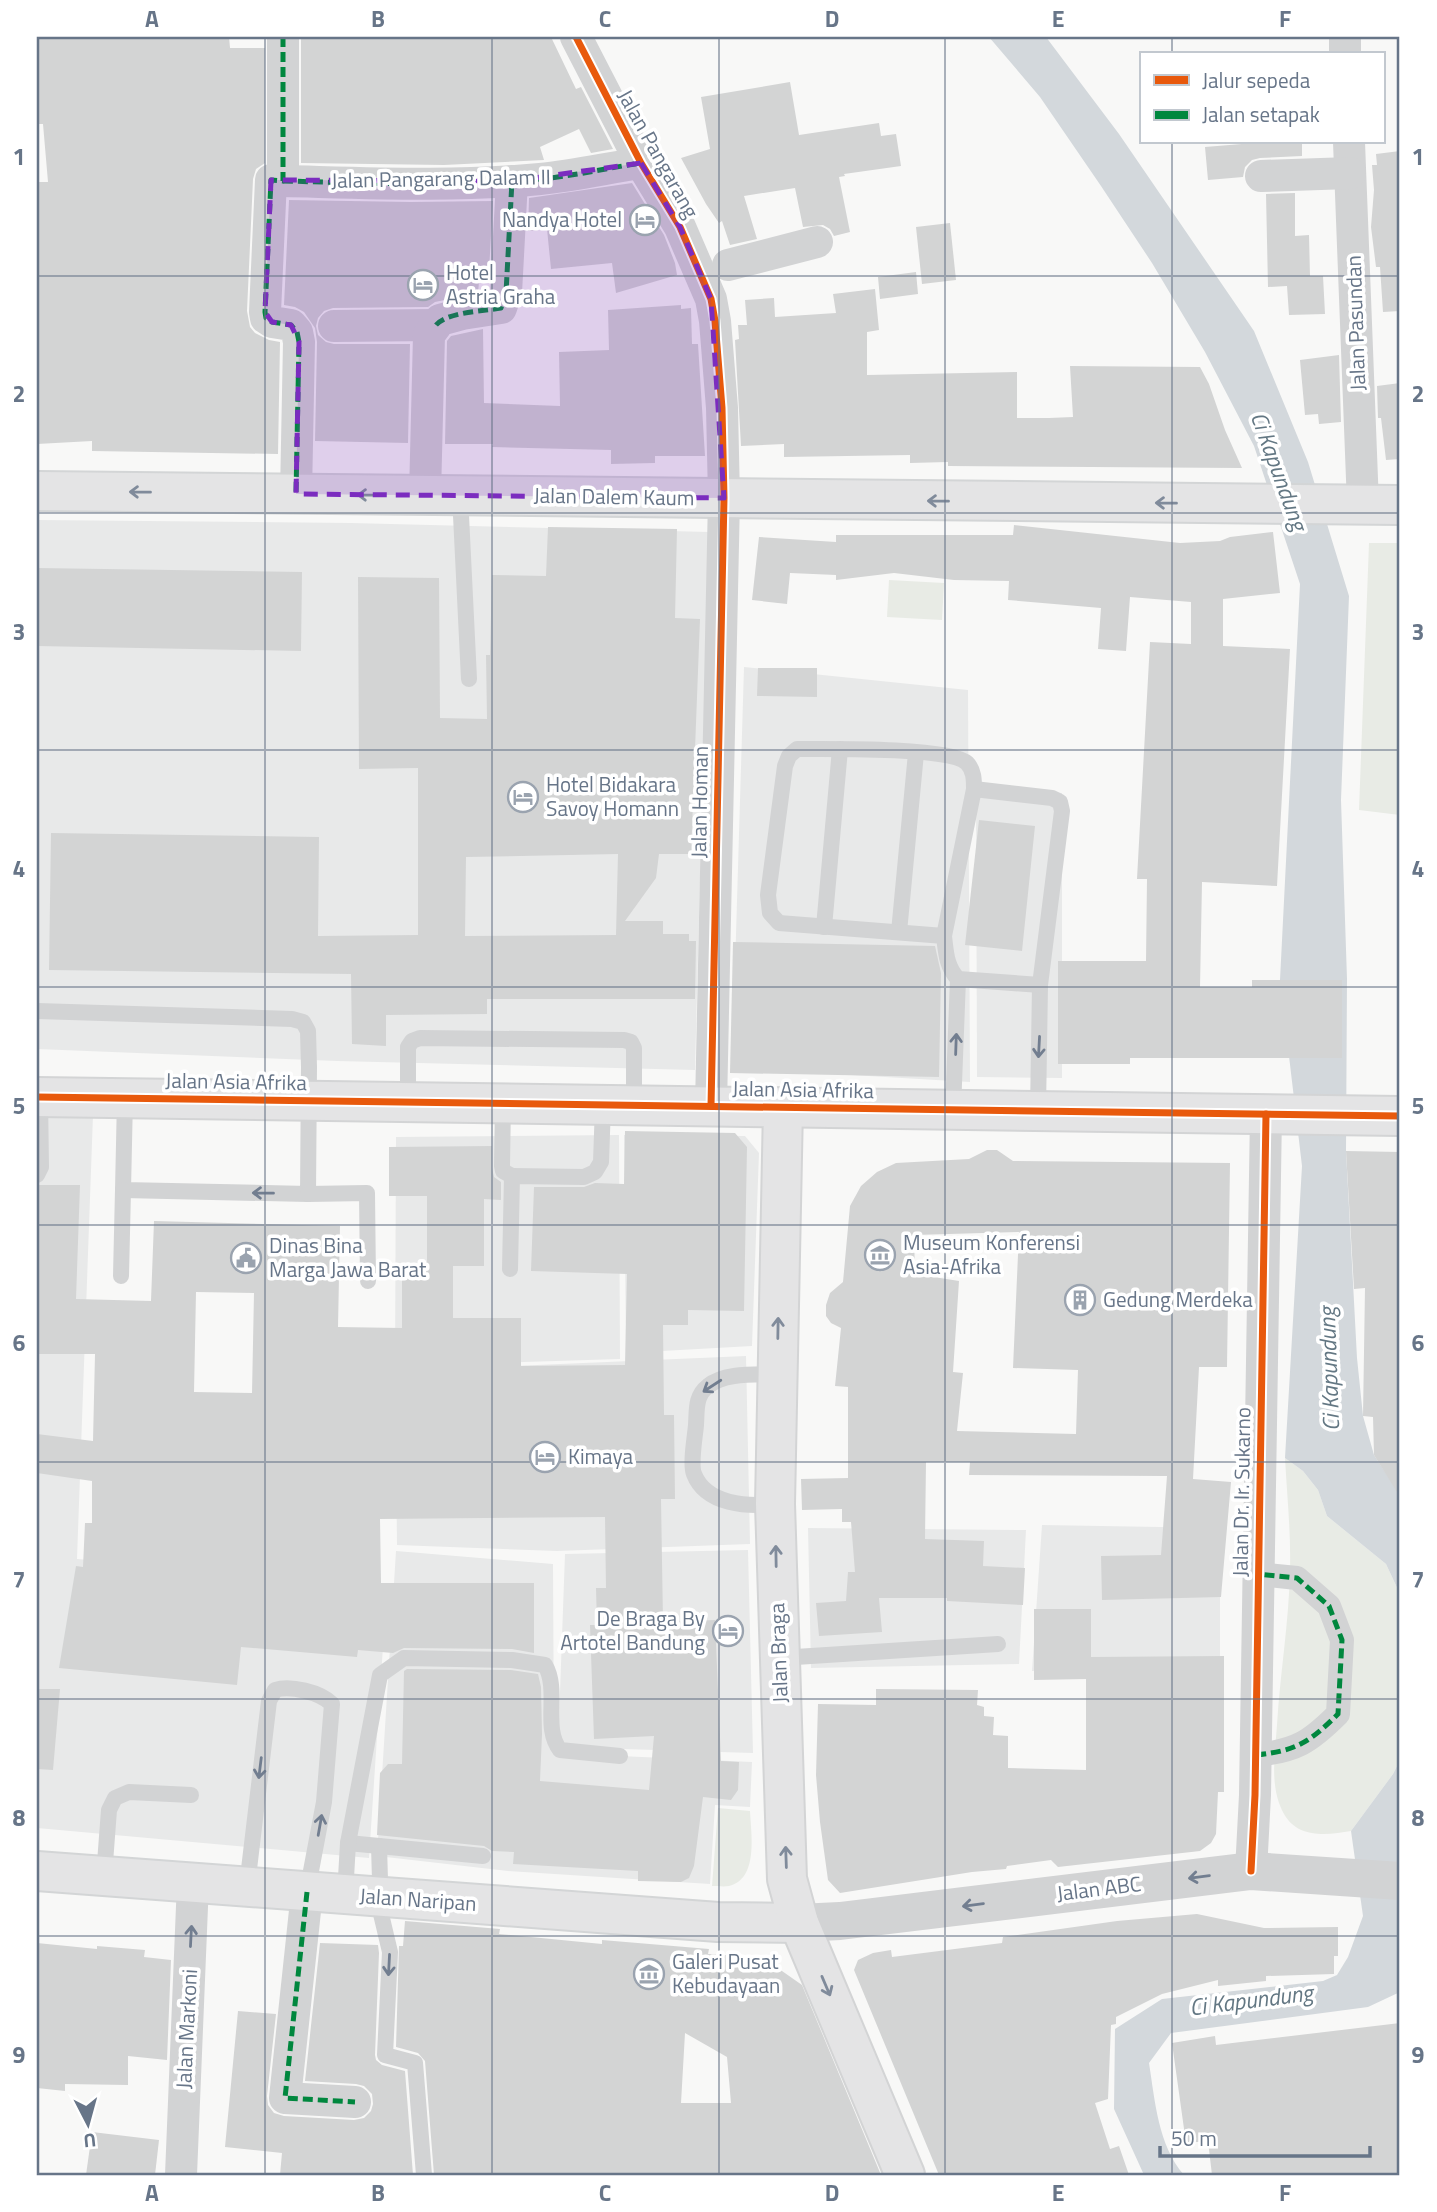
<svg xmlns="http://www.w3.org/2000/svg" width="1437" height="2212" font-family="'Titillium Web',sans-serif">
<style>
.built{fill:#e8e9e9}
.green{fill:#e8ebe5}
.water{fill:#d3d8dc}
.building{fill:#d3d4d4;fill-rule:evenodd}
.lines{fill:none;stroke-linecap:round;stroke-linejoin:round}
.secondary-casing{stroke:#d3d5d6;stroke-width:42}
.primary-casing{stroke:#d3d4d5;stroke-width:42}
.service{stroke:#d2d3d4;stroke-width:16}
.pedestrian{stroke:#d2d3d4;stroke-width:24}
.minor{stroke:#d2d3d4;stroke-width:32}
.tertiary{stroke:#d2d3d4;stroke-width:38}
.secondary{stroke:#e4e4e5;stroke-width:38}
.primary{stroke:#e4e4e5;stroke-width:38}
.quiet{stroke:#00873e;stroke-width:5;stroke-dasharray:10 5;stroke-linecap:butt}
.cycleway-casing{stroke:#fff;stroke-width:11}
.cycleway{stroke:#e8590c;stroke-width:7}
.oneway{stroke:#808b9b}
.oneway2{stroke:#727e90}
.marked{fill:#7b2cbf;fill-opacity:0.2;stroke:#7b2cbf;stroke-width:5;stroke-dasharray:14 9;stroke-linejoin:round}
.grid{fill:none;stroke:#677588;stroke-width:2;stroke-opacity:0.55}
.labels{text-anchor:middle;stroke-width:7;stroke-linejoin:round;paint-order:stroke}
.street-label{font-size:21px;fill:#677588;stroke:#fff}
.poi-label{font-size:21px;fill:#677588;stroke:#fff;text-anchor:start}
.water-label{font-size:23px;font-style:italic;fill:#637783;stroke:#fff}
.neatline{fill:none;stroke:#677588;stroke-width:2.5}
.grid-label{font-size:23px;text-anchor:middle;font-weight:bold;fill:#677588}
</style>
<rect width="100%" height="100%" fill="#f8f8f7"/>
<!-- built -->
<g class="built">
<path d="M37 520 351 523 709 532 695 1070 337 1061 37 1049Z"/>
<path d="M744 667 968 690 970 1082 732 1068Z"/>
<path d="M976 785 1062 793V1078L977 1077Z"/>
<path d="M37 1115H93L77 1559 387 1586 369 1858 37 1828Z"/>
<path d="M619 1135 620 1359 395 1366 396 1137Z"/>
<path d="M624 1135 745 1136 759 1153 752 1346 626 1353Z"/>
<path d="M746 1356 750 1544 557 1551 397 1545 395 1371Z"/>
<path d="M1042 1525 1220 1528V1664L1032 1671Z"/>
<path d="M808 1528 1026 1530 1019 1664 811 1668Z"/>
<path d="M748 1550 753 1753 558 1747 565 1554Z"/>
<path d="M396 1551 553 1564 554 1753 752 1762 750 1807 715 1805 710 1884 508 1871 377 1856Z"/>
</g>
<!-- green -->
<g class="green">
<path d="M1369 543H1400V815L1359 810Z"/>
<path d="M889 580 944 583 942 620 887 617Z"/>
<path d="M1285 1458 1303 1471 1318 1490 1327 1516 1386 1564 1400 1594V1760L1393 1774 1351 1831C1328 1835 1298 1839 1284 1814 1269 1787 1275 1755 1277 1725 1280 1674 1289 1622 1290 1570 1291 1533 1287 1495 1285 1458Z"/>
<path d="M718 1808 750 1811C751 1833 759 1879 729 1886 724 1887 717 1886 712 1886Z"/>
</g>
<!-- water -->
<g class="water">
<path d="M989 37H1046L1119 134 1254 331 1308 462 1349 596 1341 800 1347 979 1346 1151 1357 1358 1363 1416 1374 1455 1400 1495V1594L1386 1564 1327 1516 1318 1490 1303 1471 1285 1458 1302 1166 1280 980 1300 584 1254 446 1205 352 1152 263 1101 186 1040 97Z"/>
<path d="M1400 1760V1992L1368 2007 1171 2033 1149 2063C1155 2101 1158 2145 1184 2175H1144L1114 2109 1115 2029 1162 1999 1323 1981 1337 1975 1348 1957 1363 1916 1351 1831 1393 1774Z"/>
</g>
<!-- building -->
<g class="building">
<path d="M37 37H229L230 48H265V163L256 169 253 179 247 311 250 327 255 333 269 340 280 342 278 454 92 451V441L37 444V182H48L43 124H37Z"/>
<path d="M301 37H551L576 89 581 87 613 149 591 153 579 129 540 147 544 160 444 165 301 163Z"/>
<path d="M790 82 799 135 879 123 881 136 896 134 901 166 844 174 845 176 839 177 850 232 834 236 830 229 823 225 803 227 795 188 744 196 757 239 730 245 722 221 719 223 706 204 681 158 710 149 701 97Z"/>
<path d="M1266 142H1302V156L1260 158 1252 160 1245 167 1243 177 1208 180 1205 147Z"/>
<path d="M1400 151V311L1383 312 1380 267H1376L1371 227 1374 190 1372 165H1377L1376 154Z"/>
<path d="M632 183 664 235 675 263 677 275 616 293 612 263 551 269 547 229 528 231 529 198Z"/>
<path d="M1295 193V236L1309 235 1310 276H1323L1325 314 1289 315 1287 286 1268 287 1266 194Z"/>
<path d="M289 200 411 202 493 201 489 271H480L478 293 435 302 428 307 333 308 324 311 318 318 316 326 318 335 326 342 334 344H410L408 443 315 441 317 342 315 328 304 312 295 307 284 305Z"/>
<path d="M950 223 956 280 922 284 916 227Z"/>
<path d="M916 272 918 294 880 299 878 277Z"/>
<path d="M875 289 879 330 867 332V375L1017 372V418H1049L1073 417 1070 366 1200 367 1209 384 1225 430 1242 468 948 466V462L910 463V455L784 457V444L741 446 735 340 739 339 738 325H747L745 300 774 298 775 317 836 313 833 294Z"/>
<path d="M681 305V309L691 308 692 344H698L705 456H655V463L611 464V450L492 447 493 444H445L447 341 451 336 483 329 484 403 560 406 559 352 609 350 608 310Z"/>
<path d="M1339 355 1341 422 1319 424 1318 414 1305 415 1300 360Z"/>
<path d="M1400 383V459L1386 460 1381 418H1378L1377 386Z"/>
<path d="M1014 525 1180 543 1220 541 1230 537 1273 532 1280 593 1223 599V646L1290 649 1277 886 1202 882 1200 987H1252V980H1342V1058H1130V1064H1058V961H1146L1147 879H1137L1150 642 1191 644V602L1130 597 1126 651 1098 649 1101 608 1008 600 1009 581 954 580 894 573 836 580V575L790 573 787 604 752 600 759 537 836 542V535H1013Z"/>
<path d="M548 527 677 529 675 618 700 619 691 854H659L656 878 625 921H663V934H689V941H696L695 999H487V1014L386 1015V1046L352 1044 351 974 49 970 51 833 319 837 318 936 418 935V768L359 769 358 577 439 578 440 718 487 719 486 655H490L492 575 546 576ZM618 854 616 935 465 936 466 857Z"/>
<path d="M37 568 302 572 301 651 37 646Z"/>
<path d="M758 668H817V697L757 696Z"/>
<path d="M979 820 1035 826 1022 951 965 945Z"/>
<path d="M733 942 935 946 941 973 939 1077 730 1073Z"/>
<path d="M625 1131 735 1133 747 1147 744 1311 688 1310V1325H663L664 1415H674L675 1499H661L663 1622 715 1620 721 1761 739 1762 738 1790 731 1800 703 1797 694 1866 689 1878 681 1882 638 1881V1871L513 1864 514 1852 492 1851 484 1846 377 1835 380 1773 388 1764H402L404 1671 407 1669 511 1670 538 1674 541 1687 542 1734 540 1781 649 1790 654 1736 594 1739 590 1625H597L596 1588H606L605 1517 380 1519 381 1583H534V1653L512 1649 404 1648 393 1653 358 1650 357 1657 241 1647 237 1685 59 1668 76 1566 83 1567 85 1523H92V1481L37 1473V1434L93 1441 95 1354H37V1185H80L76 1299 151 1301 154 1221 340 1226 338 1327 402 1328V1266H427V1196H389V1147L492 1146V1168L494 1177 501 1182V1200L484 1199V1266H453V1318H521V1366L625 1365 627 1274 531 1271 534 1187H584L595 1183 624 1184ZM196 1292 254 1293 252 1393 194 1392Z"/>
<path d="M987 1150H997L1013 1161 1230 1163 1227 1367H1199L1193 1479 1231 1482 1221 1597 1102 1600 1101 1556 1161 1555 1167 1476 969 1475 970 1462H926L925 1539 984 1541 983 1566 1025 1568 1023 1605 947 1601V1598H879L882 1632 819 1636 816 1603 846 1601 848 1572H855L851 1522H842V1509L802 1510 801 1479 848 1478V1387L835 1386 841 1328 831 1323 826 1316V1305L830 1293 843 1282 850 1206 861 1186 877 1172 896 1163 969 1159ZM1019 1232 1013 1368 1078 1370 1076 1434 957 1431 963 1373 953 1372 959 1281 915 1274 914 1235Z"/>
<path d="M1346 1151 1400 1152V1322L1397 1323 1400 1497 1374 1455 1373 1417 1363 1416 1365 1288 1354 1289Z"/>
<path d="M1034 1609H1091V1657L1224 1656V1792H1218L1216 1834 1211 1843 1200 1851 1058 1867 1051 1860 1007 1866 1006 1869 972 1872 840 1893 828 1880 820 1822 816 1775 818 1704 876 1705V1689L978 1690 977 1705 984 1707V1716L994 1717 993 1735 1008 1736V1768L1086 1770V1679L1034 1680Z"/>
<path d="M37 1689H60L53 1770 37 1769Z"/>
<path d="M1197 1914 1264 1928 1338 1927V1956H1334V1974L1266 1976V1981L1218 1986V1980L1162 1994 1116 2017V2024L1111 2025 1108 2099 1095 2103 1110 2149 1119 2146 1129 2175H939L854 1970 858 1960 873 1953 891 1950 892 1957 1002 1943 1003 1937 1117 1921Z"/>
<path d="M405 1921 500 1929 499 1934 602 1944V1940L709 1949 708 1954 762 1957 802 1985 881 2175H434L425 2061 418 2053 396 2047 399 1946H403ZM685 2033 727 2057 731 2103H681Z"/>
<path d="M37 1943 97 1949V1946L145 1950 144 1957 171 1960 167 2060 128 2056V2085L65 2084V2091L37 2088Z"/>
<path d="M320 1943 378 1945 379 1953 375 2055 376 2060 382 2065 405 2071 413 2175H280L282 2153 225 2147 238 2011 276 2014 267 2096 268 2105 274 2113 284 2116 354 2120 364 2118 371 2111 373 2104 372 2094 364 2086 356 2084 305 2081Z"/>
<path d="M1400 2023V2175H1212L1208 2141 1186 2143 1172 2043 1215 2036 1216 2045Z"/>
<path d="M92 2132 159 2140 155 2175H86Z"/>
</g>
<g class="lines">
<!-- secondary casing -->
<g class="secondary-casing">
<g id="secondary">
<path d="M37 491 1400 505"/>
<path d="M37 1871 718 1922 799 1923"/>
</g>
</g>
<!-- primary casing -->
<g class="primary-casing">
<g id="primary">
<path d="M37 1097 1400 1116"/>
<path d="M783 1107 775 1504 787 1879 799 1923 905 2175"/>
</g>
</g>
<!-- service -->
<g class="service">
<path d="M460 495 469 679"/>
<path d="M974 789 1052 798 1060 802 1062 811 1040 985 1038 1110"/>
<path d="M824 927 840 749"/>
<path d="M899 932 916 753"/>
<path d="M944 936 779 923 770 913 768 895 785 766 789 756 797 749C825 749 951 747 967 763 974 770 974 780 974 789L944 936C946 952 946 966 958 979L1040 985"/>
<path d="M37 1011 292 1019 303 1022 308 1031 309 1067 308 1194 123 1190 125 1098"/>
<path d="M408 1102V1047L412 1041 420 1038 624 1040 631 1042 634 1048V1105"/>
<path d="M503 1103 502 1166 503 1171 512 1176"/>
<path d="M953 1110 958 979"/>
<path d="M37 1175 41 1167 40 1097"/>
<path d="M308 1194 367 1193 368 1281"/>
<path d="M510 1269 512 1176 584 1177 595 1172 601 1162 603 1105"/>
<path d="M121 1276 123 1190"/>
<path d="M775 1504C748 1507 706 1505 694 1474 690 1464 695 1437 696 1425 697 1410 695 1396 708 1386 725 1372 757 1375 777 1374"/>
<path d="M780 1658 998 1644"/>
<path d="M348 1843 483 1856"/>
<path d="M379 1846 381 1914 390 1952 385 2055 415 2063 424 2175"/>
<path d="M104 1876 109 1810 115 1798 129 1792 191 1795"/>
<path d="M247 1886 269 1701 275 1690C290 1685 320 1692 332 1704L324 1802 307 1892"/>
<path d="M345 1895 348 1843 380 1675 404 1658 512 1660 545 1665C560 1691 542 1727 560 1750L620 1756"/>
</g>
<!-- pedestrian -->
<path class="pedestrian" d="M1256 1755C1296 1751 1310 1742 1338 1714L1342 1640 1329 1606 1297 1578 1258 1574"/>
<!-- minor -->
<g class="minor">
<path d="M283 37V181L271 180 265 312 266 318 272 322 291 325 297 332 299 342 296 494"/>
<path d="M576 37 641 163 680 227 711 299 715 321 722 408 724 498 711 1106"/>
<path d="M1345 37V54"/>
<path d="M1349 142 1363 505"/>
<path d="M1261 176 1350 173"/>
<path d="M283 181C368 183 455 187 540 179 574 176 607 168 641 163"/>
<path d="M728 265 817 242"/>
<path d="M334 326 436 325"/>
<path d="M425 495 429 335 440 320 462 314 501 308 506 293 512 181"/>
<path d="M1251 1871 1255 1795 1266 1114"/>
<path d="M307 1892 285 2098 355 2102"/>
<path d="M181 2175 193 1882"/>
</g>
<!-- tertiary -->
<path class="tertiary" d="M799 1923 840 1921 1251 1871 1400 1881"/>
<!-- secondary -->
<use href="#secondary" class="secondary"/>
<!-- primary -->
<use href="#primary" class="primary"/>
<!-- quiet -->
<g class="quiet">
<path d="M283 37V181L271 180 265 312 266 318 272 322 291 325 297 332 299 342 296 494"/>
<path d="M283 181C368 183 455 187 540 179 574 176 607 168 641 163"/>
<path d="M436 325C447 312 484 311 501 308L506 293 512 181"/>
<path d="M1256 1755C1296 1751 1310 1742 1338 1714L1342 1640 1329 1606 1297 1578 1258 1574"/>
<path d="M307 1892 285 2098 355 2102"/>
</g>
<!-- cycleway casing -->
<g class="cycleway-casing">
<g id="cycleway">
<path d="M576 37 641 163 680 227 711 299 715 321 722 408 724 498 711 1106"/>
<path d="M37 1097 1400 1116"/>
<path d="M1251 1871 1255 1795 1266 1114"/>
</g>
</g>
<!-- cycleway -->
<use href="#cycleway" class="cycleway"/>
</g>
<!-- one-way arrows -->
<defs><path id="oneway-shaft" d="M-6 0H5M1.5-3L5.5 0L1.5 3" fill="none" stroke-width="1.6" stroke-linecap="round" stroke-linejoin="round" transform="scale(1.75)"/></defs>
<g class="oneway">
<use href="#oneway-shaft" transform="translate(140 492) rotate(-179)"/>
<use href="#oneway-shaft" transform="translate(368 495) rotate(-179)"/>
<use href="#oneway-shaft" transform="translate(938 501) rotate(-179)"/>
<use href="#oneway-shaft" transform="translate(1166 503) rotate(-179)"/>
<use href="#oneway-shaft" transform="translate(778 1328) rotate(-89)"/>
<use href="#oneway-shaft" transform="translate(776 1556) rotate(-91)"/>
<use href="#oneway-shaft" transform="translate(786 1857) rotate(-92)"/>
<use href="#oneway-shaft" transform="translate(826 1986) rotate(67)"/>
</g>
<g class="oneway2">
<use href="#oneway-shaft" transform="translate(956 1044) rotate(-88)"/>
<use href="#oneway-shaft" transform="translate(1039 1047) rotate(93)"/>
<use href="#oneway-shaft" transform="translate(263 1193) rotate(-179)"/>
<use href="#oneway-shaft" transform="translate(712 1386) rotate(147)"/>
<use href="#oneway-shaft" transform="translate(260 1768) rotate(97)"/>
<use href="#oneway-shaft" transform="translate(320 1825) rotate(-80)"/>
<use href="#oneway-shaft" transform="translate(1199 1877) rotate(173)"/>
<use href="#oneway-shaft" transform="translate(973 1905) rotate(173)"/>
<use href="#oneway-shaft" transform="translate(191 1936) rotate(-87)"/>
<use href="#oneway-shaft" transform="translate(389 1965) rotate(93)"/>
</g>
<!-- marked area -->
<path class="marked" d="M641 163 680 227 711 299 724 498 296 494 299 342 291 325 272 322 265 312 271 180 512 181Z"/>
<!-- grid -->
<path class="grid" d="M265 37V2175M492 37V2175M719 37V2175M945 37V2175M1172 37V54M1172 142V2175M37 276H1400M37 513H1400M37 750H1400M37 987H1400M37 1225H1400M37 1462H1400M37 1699H1400M37 1936H1400"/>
<!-- icons -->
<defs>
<g id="hotel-ring" transform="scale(1.575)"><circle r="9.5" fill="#fff" stroke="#9aa3af" stroke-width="1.5"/><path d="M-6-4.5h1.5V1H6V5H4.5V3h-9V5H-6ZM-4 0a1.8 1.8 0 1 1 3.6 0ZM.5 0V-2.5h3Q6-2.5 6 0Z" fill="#9aa3af"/></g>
<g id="museum-ring" transform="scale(1.575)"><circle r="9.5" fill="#fff" stroke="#9aa3af" stroke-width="1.5"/><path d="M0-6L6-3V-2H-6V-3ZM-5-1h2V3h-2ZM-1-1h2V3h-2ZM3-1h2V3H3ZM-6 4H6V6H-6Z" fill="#9aa3af"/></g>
<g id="civic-ring" transform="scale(1.575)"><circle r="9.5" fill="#fff" stroke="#9aa3af" stroke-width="1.5"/><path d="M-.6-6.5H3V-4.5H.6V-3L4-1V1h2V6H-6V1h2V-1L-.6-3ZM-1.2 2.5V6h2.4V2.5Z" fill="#9aa3af"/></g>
<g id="building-ring" transform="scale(1.575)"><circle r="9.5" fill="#fff" stroke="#9aa3af" stroke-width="1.5"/><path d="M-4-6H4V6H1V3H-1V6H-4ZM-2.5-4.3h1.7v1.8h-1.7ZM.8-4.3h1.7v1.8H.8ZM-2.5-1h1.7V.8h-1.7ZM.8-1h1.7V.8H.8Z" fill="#9aa3af"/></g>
</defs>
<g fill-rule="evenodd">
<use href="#hotel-ring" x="645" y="220"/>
<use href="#hotel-ring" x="423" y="285"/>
<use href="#hotel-ring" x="523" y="797"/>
<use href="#museum-ring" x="880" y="1255"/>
<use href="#civic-ring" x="246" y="1258"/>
<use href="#building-ring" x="1080" y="1300"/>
<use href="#hotel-ring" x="545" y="1457"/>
<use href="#hotel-ring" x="728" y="1631"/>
<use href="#museum-ring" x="649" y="1974"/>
</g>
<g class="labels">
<!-- street labels -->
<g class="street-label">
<text transform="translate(658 154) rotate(61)" y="7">Jalan Pangarang</text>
<text transform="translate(441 179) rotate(-1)" y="7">Jalan Pangarang Dalam II</text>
<text transform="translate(1356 323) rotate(-92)" y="7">Jalan Pasundan</text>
<text transform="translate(614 497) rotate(1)" y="7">Jalan Dalem Kaum</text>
<text transform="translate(700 802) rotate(-89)" y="7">Jalan Homan</text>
<text transform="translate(236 1082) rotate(1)" y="7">Jalan Asia Afrika</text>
<text transform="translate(803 1090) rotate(1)" y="7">Jalan Asia Afrika</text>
<text transform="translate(1242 1492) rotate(-89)" y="7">Jalan Dr. Ir. Sukarno</text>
<text transform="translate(779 1653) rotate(-92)" y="7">Jalan Braga</text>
<text transform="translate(1099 1889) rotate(-7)" y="7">Jalan ABC</text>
<text transform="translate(418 1900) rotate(4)" y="7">Jalan Naripan</text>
<text transform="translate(187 2029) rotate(-87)" y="7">Jalan Markoni</text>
</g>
<!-- poi labels -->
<g class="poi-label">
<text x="622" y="227" text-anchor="end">Nandya Hotel</text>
<text x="446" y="280">Hotel<tspan x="446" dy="24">Astria Graha</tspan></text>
<text x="546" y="792">Hotel Bidakara<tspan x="546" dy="24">Savoy Homann</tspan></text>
<text x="903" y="1250">Museum Konferensi<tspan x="903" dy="24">Asia-Afrika</tspan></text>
<text x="269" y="1253">Dinas Bina<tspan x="269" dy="24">Marga Jawa Barat</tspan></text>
<text x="1103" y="1307">Gedung Merdeka</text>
<text x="568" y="1464">Kimaya</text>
<text x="705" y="1626" text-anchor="end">De Braga By<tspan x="705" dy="24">Artotel Bandung</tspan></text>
<text x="672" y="1969">Galeri Pusat<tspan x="672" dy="24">Kebudayaan</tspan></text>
</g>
<!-- water labels -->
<g class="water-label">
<text transform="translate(1279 471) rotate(70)" y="8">Ci Kapundung</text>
<text transform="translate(1329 1369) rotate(-92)" y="8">Ci Kapundung</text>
<text transform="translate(1251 2000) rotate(-7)" y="8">Ci Kapundung</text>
</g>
</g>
<!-- border -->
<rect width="1437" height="2212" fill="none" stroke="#ffffff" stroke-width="77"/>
<!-- legend -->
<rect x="1140" y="52" width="245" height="91" fill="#ffffff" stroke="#c2c8cf" stroke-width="2"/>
<rect x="1154" y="75" width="35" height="10" fill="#e8590c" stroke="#c2c8cf" stroke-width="2"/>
<text x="1202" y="88" font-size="21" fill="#677588">Jalur sepeda</text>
<rect x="1154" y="110" width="35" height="10" fill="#00873e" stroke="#c2c8cf" stroke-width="2"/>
<text x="1202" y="122" font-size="21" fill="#677588">Jalan setapak</text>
<!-- north arrow -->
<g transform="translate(88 2124) rotate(174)" stroke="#ffffff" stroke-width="5" paint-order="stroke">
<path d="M0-5L12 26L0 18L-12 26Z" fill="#677588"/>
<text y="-10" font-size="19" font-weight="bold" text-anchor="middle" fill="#677588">U</text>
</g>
<!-- scale -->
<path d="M1160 2146v10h210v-10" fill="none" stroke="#677588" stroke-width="3.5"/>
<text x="1171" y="2146" font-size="21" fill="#677588" stroke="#ffffff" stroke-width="5" paint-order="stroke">50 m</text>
<rect x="38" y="38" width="1360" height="2136" class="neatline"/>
<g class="grid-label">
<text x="152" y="27">A</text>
<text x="378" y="27">B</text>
<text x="605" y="27">C</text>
<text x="832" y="27">D</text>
<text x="1058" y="27">E</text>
<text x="1285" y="27">F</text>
<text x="19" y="165">1</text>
<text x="1418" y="165">1</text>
<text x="19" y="402">2</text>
<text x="1418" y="402">2</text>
<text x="19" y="640">3</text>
<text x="1418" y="640">3</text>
<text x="19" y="877">4</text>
<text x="1418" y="877">4</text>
<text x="19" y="1114">5</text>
<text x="1418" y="1114">5</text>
<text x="19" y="1351">6</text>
<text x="1418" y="1351">6</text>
<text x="19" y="1588">7</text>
<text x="1418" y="1588">7</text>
<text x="19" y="1826">8</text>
<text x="1418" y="1826">8</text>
<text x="19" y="2063">9</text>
<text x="1418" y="2063">9</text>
<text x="152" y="2201">A</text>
<text x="378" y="2201">B</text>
<text x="605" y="2201">C</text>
<text x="832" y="2201">D</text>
<text x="1058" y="2201">E</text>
<text x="1285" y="2201">F</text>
</g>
</svg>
